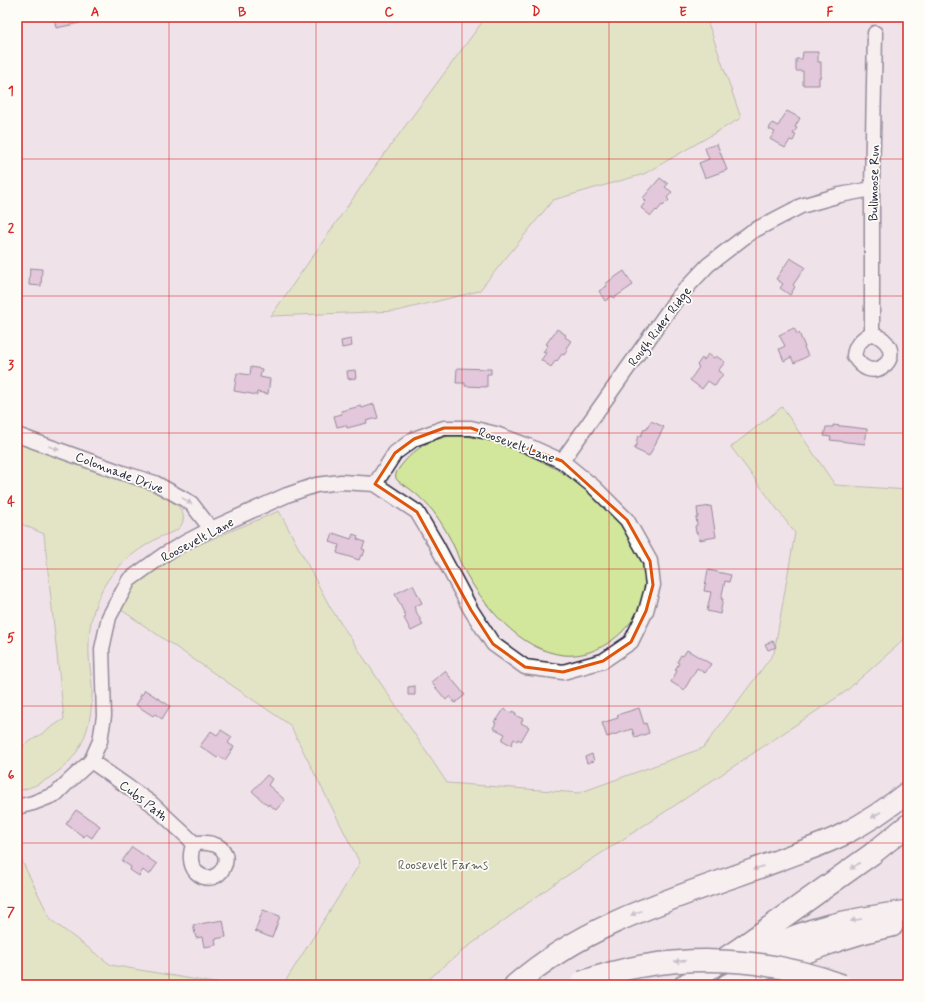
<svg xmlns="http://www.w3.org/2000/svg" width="925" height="1002" font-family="Mynerve,sans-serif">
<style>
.green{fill:#d2e79b;stroke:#7a846b}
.building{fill:#d3a6c8;stroke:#22223b}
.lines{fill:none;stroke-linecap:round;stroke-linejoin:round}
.minor-casing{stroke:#22223b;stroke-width:17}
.highway-casing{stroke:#22223b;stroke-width:24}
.minor{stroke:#fdfcf7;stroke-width:14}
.highway{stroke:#fdfcf7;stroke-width:21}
.highway-bridge-casing{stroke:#22223b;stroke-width:24;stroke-linecap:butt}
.highway-bridge{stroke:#fdfcf7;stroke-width:21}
.oneway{fill:#9a9aa2}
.marked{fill:none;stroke:#de560e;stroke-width:3;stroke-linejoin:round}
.grid{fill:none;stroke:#d62828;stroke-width:1;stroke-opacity:0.55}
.labels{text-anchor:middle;stroke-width:3.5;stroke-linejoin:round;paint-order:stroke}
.street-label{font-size:13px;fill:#22223b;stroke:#fdfcf7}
.park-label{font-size:13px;fill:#575d58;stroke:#fdfcf7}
.neatline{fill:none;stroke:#d62828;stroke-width:1.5}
.grid-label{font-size:13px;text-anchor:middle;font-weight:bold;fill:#d62828}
</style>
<rect width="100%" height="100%" fill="#f0e2e9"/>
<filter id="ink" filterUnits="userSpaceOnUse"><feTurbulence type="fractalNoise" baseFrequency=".025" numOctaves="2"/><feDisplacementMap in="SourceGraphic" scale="8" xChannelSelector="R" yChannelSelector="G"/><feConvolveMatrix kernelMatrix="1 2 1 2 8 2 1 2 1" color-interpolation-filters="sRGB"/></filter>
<g filter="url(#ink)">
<!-- green -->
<g class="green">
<path d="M486 17H706L741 118 644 174 553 200 479 291 397 311 271 316 377 164Z"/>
<path d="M782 407 835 485 908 490V632L898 645 845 692 674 806 554 884 462 951 422 985H283L360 863 290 725 117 607 134 582 181 552 279 511 330 607 447 783 579 793 703 748 774 653 795 533 731 447Z"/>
<path d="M449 436C483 435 506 444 537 459 565 473 584 485 607 508 612 513 618 518 622 523 626 529 629 536 632 542 635 548 640 554 642 561 649 577 646 598 638 613 634 619 627 626 622 632 606 647 586 657 564 655 520 651 482 604 463 568 460 562 458 557 456 551 450 537 442 523 433 511 426 503 418 495 410 489 406 486 401 484 398 481 396 479 395 477 396 474 397 470 401 466 404 462 416 448 430 440 449 436Z"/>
<path d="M17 444 29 447 148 489C161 495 194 508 180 527 175 533 165 534 158 538 133 552 108 571 98 599 92 613 89 628 89 643 88 657 91 671 92 686 93 717 86 750 60 770 48 780 33 788 17 791V750L64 719 44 534 17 522Z"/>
<path d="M17 851 51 920 111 965 226 985H17Z"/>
</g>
<!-- building -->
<g class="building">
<path d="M54 17H79L80 23 56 28Z"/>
<path d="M803 52H818V62H821V77H819V85H803V71H796V59H802Z"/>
<path d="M787 111 800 118 795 127 797 128 793 134 796 135 793 141 790 140 785 148 770 139 775 132 769 129 772 123 778 126Z"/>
<path d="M717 144 727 170 705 178 699 163 709 159 705 148Z"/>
<path d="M660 178 668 184 665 187 672 192 667 198 669 200 663 206 662 205 657 211 656 210 651 216 641 208 646 201 643 198Z"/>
<path d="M790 258 805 267 793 285 795 287 790 295 780 288 783 284 776 279Z"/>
<path d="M30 268 42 269 41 286 29 285Z"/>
<path d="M624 271 633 285 614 298 612 296 605 301 599 291 607 286 605 284Z"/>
<path d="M794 328 797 334 799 333 805 347H804L808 356 794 363 791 357 784 361 779 349 785 346 779 335Z"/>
<path d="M557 329 566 335 565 337 571 341 566 348 568 349 564 355 562 354 557 361 556 360 551 367 541 360 546 353 543 352 548 345 546 344Z"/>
<path d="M351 339 352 346 342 348 341 341Z"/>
<path d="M708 354 714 358 716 356 725 362 718 371 723 374 715 386 708 381 702 389 690 380 699 367 697 365 702 358 704 360Z"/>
<path d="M251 367 262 369 260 377 270 379 268 394 257 392V395L234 391 237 373 250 375Z"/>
<path d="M457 368 491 369V374H487V387L465 386V383H456Z"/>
<path d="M355 370 356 378 348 379 347 371Z"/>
<path d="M374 404 378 418 366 421 367 423 347 428 346 425 337 427 334 416 342 414 341 411 361 406 362 408Z"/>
<path d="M651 421 664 427 649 456 634 449 638 442 636 441 639 435 641 436 644 429 646 430Z"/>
<path d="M833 425 867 429 865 444 830 440 831 437 824 436 826 427H833Z"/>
<path d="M711 506 716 537 699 540 698 533H696L695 526 697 525 696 517H698L697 508Z"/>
<path d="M333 533 351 539 353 534 358 536 357 539 365 542 362 549 365 550 363 556 361 555 359 560 337 553 339 545 330 542Z"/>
<path d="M708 570 731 575 729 582 725 581 721 599H723L720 614 707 611 711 592 704 591Z"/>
<path d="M413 585 422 603 414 607 423 625 411 631 404 618 406 617 395 594Z"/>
<path d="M773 641 776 647 768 650 765 644Z"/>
<path d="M687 650 711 664 705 673 697 668 684 690 671 682 677 671 675 670 679 663 677 662 681 655 683 656Z"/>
<path d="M445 671 465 695 455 703 450 696 446 700 431 682Z"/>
<path d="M415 686V695H408V687Z"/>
<path d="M145 690 170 706 162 719 155 714 153 716 136 705 141 697 139 696 141 694 142 695Z"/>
<path d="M639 708 644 724 646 723 649 733 635 738 632 729 607 737 602 723 618 718 617 715Z"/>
<path d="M504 709 511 713 512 711 516 713 515 715 523 719 521 723 529 727 521 741 518 739 517 741 514 739 511 745 502 740 505 734 493 728 496 723 494 722 496 719 497 720Z"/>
<path d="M221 730 232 737 228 743 234 747 225 760 219 756 217 758 200 746 211 731 217 735Z"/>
<path d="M592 754 594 761 587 763 585 757Z"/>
<path d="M267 775 272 779 268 785 285 800 276 810 269 804 268 806 252 791Z"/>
<path d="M76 810 100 826 92 838 86 834 84 837 66 824Z"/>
<path d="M132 847 157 864 149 875 143 870 139 876 130 870 131 867 122 861Z"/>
<path d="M263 910 280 916 272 938 255 931Z"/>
<path d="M223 920 226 937 215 939 216 945 204 947 202 937 196 938 193 925Z"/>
</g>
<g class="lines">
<!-- minor casing -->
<g class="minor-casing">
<g id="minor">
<path d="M872 333C862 338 855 345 854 356 857 361 862 367 868 369 881 373 895 360 889 347 886 340 879 336 872 333V189L875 33"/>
<path d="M444 428H471L496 434 526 445 562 461 594 487 627 520 650 561 653 585 646 611 631 642 603 661 563 672 525 667 493 644 471 610 436 544 417 512 375 484 395 453 414 439Z"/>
<path d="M17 435 123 473 155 483 191 503 211 529"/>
<path d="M562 461 678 297 708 265 751 232 801 206 840 195 872 189"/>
<path d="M91 761 151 803 194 843C200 843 206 842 212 844 241 850 218 893 196 872 189 864 190 852 194 843"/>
<path d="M17 807 33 803 56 794 67 783 91 761 100 741 104 716 102 649 109 617 129 580 165 554 184 543 211 529 287 495 316 485 341 482 375 484"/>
</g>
</g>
<!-- highway casing -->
<g class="highway-casing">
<g id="highway">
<path d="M734 965C763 949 795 934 827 926 854 919 881 915 908 911"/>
<path d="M515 985C589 920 686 895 777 861 799 852 823 845 844 834 867 822 888 808 908 792"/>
<path d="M685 985 739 949 872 854 908 825"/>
<path d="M727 985C781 963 834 937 892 926"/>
</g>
</g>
<!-- minor -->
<use href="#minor" class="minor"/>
<!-- highway -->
<use href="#highway" class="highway"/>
<!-- highway-bridge casing -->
<g class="highway-bridge-casing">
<path id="highway-bridge" d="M582 982C666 952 758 954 842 985"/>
</g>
<!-- highway-bridge -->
<use href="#highway-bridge" class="highway-bridge"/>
</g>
<!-- one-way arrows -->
<defs><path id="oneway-solid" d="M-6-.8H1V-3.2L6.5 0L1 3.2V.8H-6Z"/></defs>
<g class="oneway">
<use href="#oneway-solid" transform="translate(54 448) rotate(20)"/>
<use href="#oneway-solid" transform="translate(187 501) rotate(34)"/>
<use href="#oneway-solid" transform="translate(876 815) rotate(147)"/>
<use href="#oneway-solid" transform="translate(855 866) rotate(145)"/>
<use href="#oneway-solid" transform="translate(758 868) rotate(160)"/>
<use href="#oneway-solid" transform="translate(636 913) rotate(158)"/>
<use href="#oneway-solid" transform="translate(856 920) rotate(169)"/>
<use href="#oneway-solid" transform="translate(680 961) rotate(176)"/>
</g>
</g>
<!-- marked area -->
<path d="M0 0H925V1002H0ZM444 428H471L562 461 627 520 650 561 653 585 646 611 631 642 603 661 563 672 525 667 493 644 471 610 417 512 375 484 395 453 414 439Z" fill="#f0e2e9" fill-opacity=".55" fill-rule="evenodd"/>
<path class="marked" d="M444 428H471L562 461 627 520 650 561 653 585 646 611 631 642 603 661 563 672 525 667 493 644 471 610 417 512 375 484 395 453 414 439Z"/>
<!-- grid -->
<path class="grid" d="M169 17V985M316 17V985M462 17V985M609 17V985M756 17V985M17 159H908M17 296H908M17 433H908M17 569H908M17 706H908M17 843H908"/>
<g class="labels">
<!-- street labels -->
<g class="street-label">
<text transform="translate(873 183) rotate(-89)" y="5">Bullmoose Run</text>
<text transform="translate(659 326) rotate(-53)" y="5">Rough Rider Ridge</text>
<text transform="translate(517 444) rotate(20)" y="5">Roosevelt Lane</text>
<text transform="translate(120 472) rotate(21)" y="5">Colonnade Drive</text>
<text transform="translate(197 539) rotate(-28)" y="5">Roosevelt Lane</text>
<text transform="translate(144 800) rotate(38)" y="5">Cubs Path</text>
</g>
<!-- park labels -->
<g class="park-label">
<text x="443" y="869">Roosevelt Farms</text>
</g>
</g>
<!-- margin -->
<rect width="925" height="1002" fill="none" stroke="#fdfcf7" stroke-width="44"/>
<rect x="22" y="22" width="881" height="958" class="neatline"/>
<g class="grid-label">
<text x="95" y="16">A</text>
<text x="242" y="16">B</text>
<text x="389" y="16">C</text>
<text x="536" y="16">D</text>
<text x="683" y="16">E</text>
<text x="830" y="16">F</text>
<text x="11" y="95">1</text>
<text x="11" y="232">2</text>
<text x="11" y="369">3</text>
<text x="11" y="506">4</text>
<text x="11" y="642">5</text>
<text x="11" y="779">6</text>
<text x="11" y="916">7</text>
</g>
</svg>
